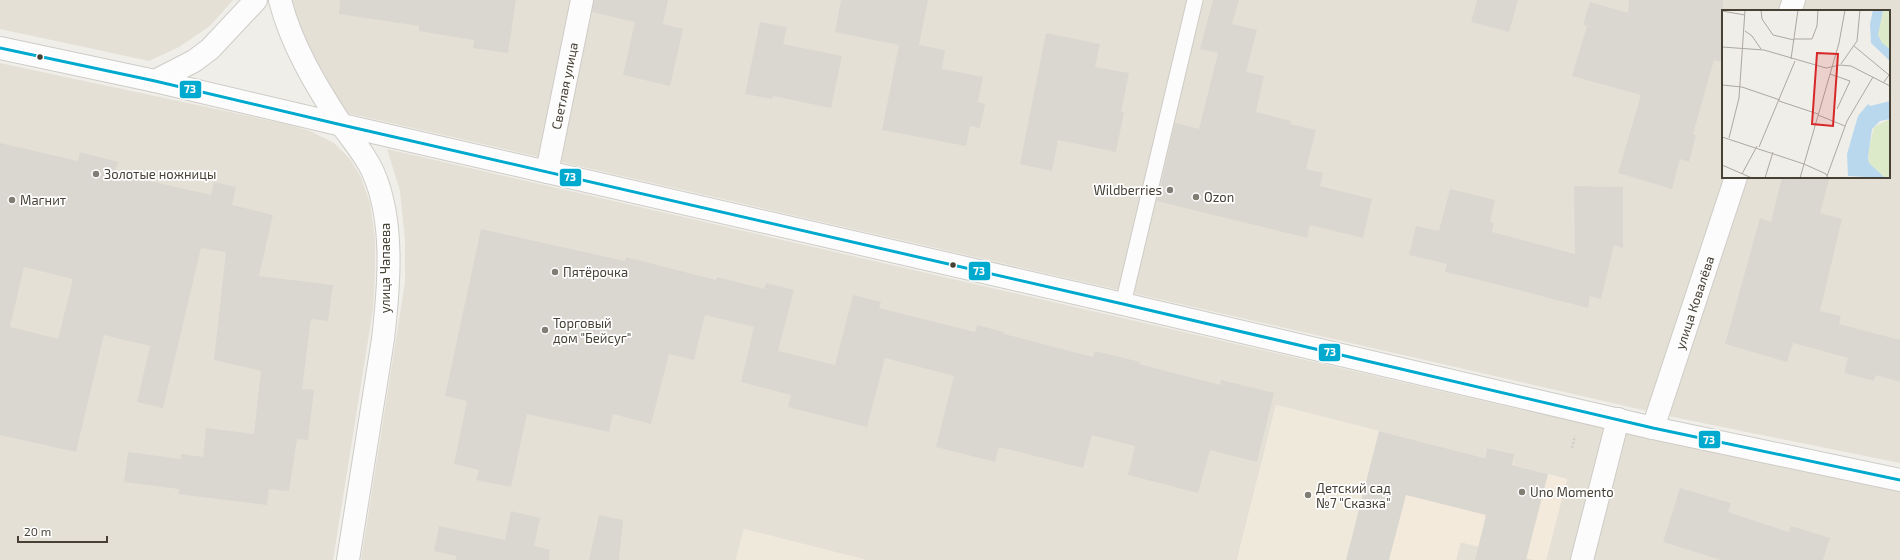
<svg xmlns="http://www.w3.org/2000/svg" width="1900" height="560" font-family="'Exo 2',sans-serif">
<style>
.residential{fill:#e4e0d6;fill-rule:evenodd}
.commercial{fill:#f3eadc}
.education{fill:#eee9db}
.building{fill:#dad7d1;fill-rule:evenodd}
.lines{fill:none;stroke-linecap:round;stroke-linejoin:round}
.service-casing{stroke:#ceccc7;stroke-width:17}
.minor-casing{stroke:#ceccc7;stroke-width:24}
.tertiary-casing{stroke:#ceccc7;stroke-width:24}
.path{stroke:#d1ceca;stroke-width:2.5;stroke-dasharray:2 2;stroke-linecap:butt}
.service{stroke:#fdfcfc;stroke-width:15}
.minor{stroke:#fdfcfc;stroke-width:22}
.tertiary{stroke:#fdfcfc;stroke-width:22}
.bus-1-casing{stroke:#fff;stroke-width:6}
.bus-1{stroke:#00a9ce;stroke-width:3}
.bus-dot{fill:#464035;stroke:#fff;stroke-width:1.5}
.poi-dot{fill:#827d74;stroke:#fff;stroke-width:1.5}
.labels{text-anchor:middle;stroke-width:3.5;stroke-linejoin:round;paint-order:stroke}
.street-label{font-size:13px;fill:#464035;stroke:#fff}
.poi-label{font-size:13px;fill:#464035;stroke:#fff;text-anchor:start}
.inset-road{fill:none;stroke:#aca8a1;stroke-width:1}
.view{fill:#d62828;fill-opacity:0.15;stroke:#d62828;stroke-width:2}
.inset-edge{fill:none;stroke:#464035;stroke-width:2}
.line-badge{stroke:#fff;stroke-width:1.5}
.badge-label{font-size:11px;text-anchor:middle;font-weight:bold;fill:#fff}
</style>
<rect width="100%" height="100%" fill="#f0eee9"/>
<!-- residential -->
<g class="residential">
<path d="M0 0H233L210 26 179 47 149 61 0 29Z"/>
<path d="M291 0H1900V463L1673 417 347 113 333 91 305 39ZM1723 11H1889V177H1723Z"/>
<path d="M0 63 286 124 310 131 334 143 350 159 361 177 370 203 375 239V271L373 309 333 560H0Z"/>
<path d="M387 149 1632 435 1900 491V560H1546L1567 479 1512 465 1515 454 1487 448 1485 458 1276 405 1237 560H866L744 529 736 560H361L405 282V241L400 191Z"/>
<path d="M1460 542 1534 560H1456Z"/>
</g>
<!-- commercial -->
<path class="commercial" d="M1379 431 1485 458 1487 448 1515 454 1513 465 1567 479 1546 560H1534L1461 542 1456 560H1346Z"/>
<!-- education -->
<g class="education">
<path d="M1276 405 1379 431 1346 560H1237Z"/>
<path d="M744 529 866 560H736Z"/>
</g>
<!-- building -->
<g class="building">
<path d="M340 0H516L508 53 473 48 474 40 419 31V26L339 14Z"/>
<path d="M594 0H668L663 24 683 29 670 86 623 75 635 22 592 12Z"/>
<path d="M841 0H928L919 45 945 50 942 69 983 77 978 102 985 104 980 128 970 126 966 146 882 130 899 45 835 32Z"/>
<path d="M1213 0H1239L1232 24 1257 30 1246 72 1264 76 1256 112 1291 121 1290 124 1316 130 1306 169 1323 173 1320 186 1372 199 1363 238 1310 225 1307 238 1157 201 1175 123 1199 129 1218 53 1200 49Z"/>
<path d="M1477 0H1518L1509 32 1471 22Z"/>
<path d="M1629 0H1723V63L1714 60 1693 134 1696 135 1689 162 1680 159 1672 189 1618 173 1641 95 1572 76 1587 26 1583 25 1590 2 1628 13Z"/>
<path d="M760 22 787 27 783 44 842 56 831 108 773 96 772 99 745 94Z"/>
<path d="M1046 33 1100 44 1095 67 1129 73 1121 112H1124L1116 152 1058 140 1052 171 1020 164Z"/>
<path d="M0 143 78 161 80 152 118 162 115 173 211 195 214 182 236 187 232 205 273 215 259 276 333 285 328 321 311 319 302 389 314 390 308 440 297 439 289 491 269 489 267 505 178 494 179 489 124 482 128 452 181 459V454L203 457 206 428 254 434 261 371 214 360 226 252 201 248 163 408 137 402 150 346 104 335 76 452 0 435ZM24 267 73 279 58 339 10 327Z"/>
<path d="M1782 177H1830L1820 213 1842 219 1820 311 1841 316 1839 324 1900 340V382L1876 375 1874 381 1844 373 1848 358 1793 343 1787 362 1725 344 1760 218 1771 222Z"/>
<path d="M1574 186 1623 187V248L1614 245 1601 299 1590 296 1588 308 1480 280 1445 272 1447 264 1409 255 1416 226 1439 231 1450 189 1495 200 1490 222 1494 223 1492 232 1575 254Z"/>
<path d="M481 229 625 261 626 257 716 280 717 277 764 289 766 283 794 290 778 351 835 365 853 295 881 302 879 308 975 332 977 325 1004 332V334L1093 357 1095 351 1140 362 1139 364 1220 385 1221 380 1274 393 1257 462 1210 450 1198 493 1128 475 1135 446 1092 435 1083 468 999 447 995 462 936 447 954 376 885 358 867 427 788 407 791 395 741 382 754 327 705 315 694 360 669 354 651 424 613 414 609 432 527 414 511 487 476 480 479 470 454 464 467 401 445 396Z"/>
<path d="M1379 431 1485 458 1487 448 1515 454 1512 465 1548 474 1526 560H1475L1486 515 1406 495 1389 560H1346Z"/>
<path d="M1680 488 1731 503 1728 512 1789 532 1791 526 1830 538 1823 560H1721L1663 542Z"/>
<path d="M511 511 540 518 534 546 550 550 549 560H456V556L434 551 439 526 505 540Z"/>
<path d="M599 515 623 520 619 560H589Z"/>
</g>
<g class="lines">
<!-- service casing -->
<g class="service-casing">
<path id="service" d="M1123 304 1195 0"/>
</g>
<!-- minor casing -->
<g class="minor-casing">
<g id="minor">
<path d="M1790 11 1794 0"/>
<path id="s1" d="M547 172 582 0"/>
<path id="s2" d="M1653 428 1736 177"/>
<path d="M1582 560 1618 419"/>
</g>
</g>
<!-- tertiary casing -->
<g class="tertiary-casing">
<g id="tertiary">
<path d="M280 0C291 44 316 86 341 124 352 140 365 154 373 172 395 221 389 287 383 339L348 560"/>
<path d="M0 48 155 81 342 125 1123 304 1653 428 1900 480"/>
<path d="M155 81 194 61 210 49 256 0"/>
</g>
</g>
<!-- path -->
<path class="path" d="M1572 448 1575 436"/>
<!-- service -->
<use href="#service" class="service"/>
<!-- minor -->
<use href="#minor" class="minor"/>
<!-- tertiary -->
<use href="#tertiary" class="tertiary"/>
<!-- bus-1 casing -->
<g class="bus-1-casing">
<path id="bus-1" d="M0 48 155 81 342 125 1123 304 1653 428 1900 480"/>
</g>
<!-- bus-1 -->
<use href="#bus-1" class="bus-1"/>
</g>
<!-- markers -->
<g class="bus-dot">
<circle cx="40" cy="57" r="3.5"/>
<circle cx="953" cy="265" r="3.5"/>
</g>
<g class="poi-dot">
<circle cx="96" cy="174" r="4"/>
<circle cx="1170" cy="190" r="4"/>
<circle cx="1196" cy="197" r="4"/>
<circle cx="12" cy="200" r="4"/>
<circle cx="555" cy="272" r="4"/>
<circle cx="545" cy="330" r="4"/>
<circle cx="1522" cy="492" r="4"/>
<circle cx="1308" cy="495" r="4"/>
</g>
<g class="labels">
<!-- street labels -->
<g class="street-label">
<text dy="5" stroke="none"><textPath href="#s1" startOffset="88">Светлая улица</textPath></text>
<text transform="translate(385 268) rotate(-90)" y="5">улица Чапаева</text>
<text dy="5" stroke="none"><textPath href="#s2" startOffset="132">улица Ковалёва</textPath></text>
</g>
<!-- poi labels -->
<g class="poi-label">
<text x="104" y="179">Золотые ножницы</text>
<text x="1162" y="195" text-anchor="end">Wildberries</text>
<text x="1204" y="202">Ozon</text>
<text x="20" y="205">Магнит</text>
<text x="563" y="277">Пятёрочка</text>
<text x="553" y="328">Торговый<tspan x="553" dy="15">дом "Бейсуг"</tspan></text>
<text x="1316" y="493">Детский сад<tspan x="1316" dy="15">№7 "Сказка"</tspan></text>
<text x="1530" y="497">Uno Momento</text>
</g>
</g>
<!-- overview -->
<g transform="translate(1722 10)">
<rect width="168" height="168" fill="#f0eee9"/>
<path d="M165 0H168V39L160 34 158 26V16ZM168 109V168H163L147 153 146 143 152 117Z" fill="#dceac9"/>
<path d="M161 0H165L158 16 160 34 155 23Z" fill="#dceac9"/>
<path d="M151 0H161L156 25 160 33 168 39V51L149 33 148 14ZM168 91V109L158 111 150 119 146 147 147 153 163 168 126 166 125 144 136 106 146 94 148 96Z" fill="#b9d8ee"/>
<path class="inset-road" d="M39 0 40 9 51 25 72 30M0 1 23 5M23 21 30 26 39 39M72 29H90L95 16 96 0M132 36 167 65 162 72M0 37 42 40 104 58 118 55 129 56 168 76M69 49 76 0M119 54 135 31 138 0M108 64 128 71 115 99M0 75 20 77 58 90M57 91 96 104M96 105 123 116M0 127 82 154 104 164 106 168M7 128 17 88 23 0M37 137 73 51M0 155 30 168M20 164 35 136M105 166 125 111 151 67M43 168 51 142M78 168 117 33 123 0"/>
<path class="view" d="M95 43 116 44 111 116 90 114Z"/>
<rect width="168" height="168" class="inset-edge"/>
</g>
<g class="line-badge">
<rect x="179" y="80" width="23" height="19" rx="4" fill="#00a9ce"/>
<rect x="559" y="168" width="23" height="19" rx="4" fill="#00a9ce"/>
<rect x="968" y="261" width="23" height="20" rx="4" fill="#00a9ce"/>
<rect x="1318" y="343" width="23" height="19" rx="4" fill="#00a9ce"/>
<rect x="1698" y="430" width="23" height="19" rx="4" fill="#00a9ce"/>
</g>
<g class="badge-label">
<text x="190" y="93">73</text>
<text x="570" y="181">73</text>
<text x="979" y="275">73</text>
<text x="1330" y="356">73</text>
<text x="1709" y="444">73</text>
</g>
<!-- scale -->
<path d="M18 536v6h89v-6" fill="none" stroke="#464035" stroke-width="2"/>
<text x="24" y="536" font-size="12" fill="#464035" stroke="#ffffff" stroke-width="3" paint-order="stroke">20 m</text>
</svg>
